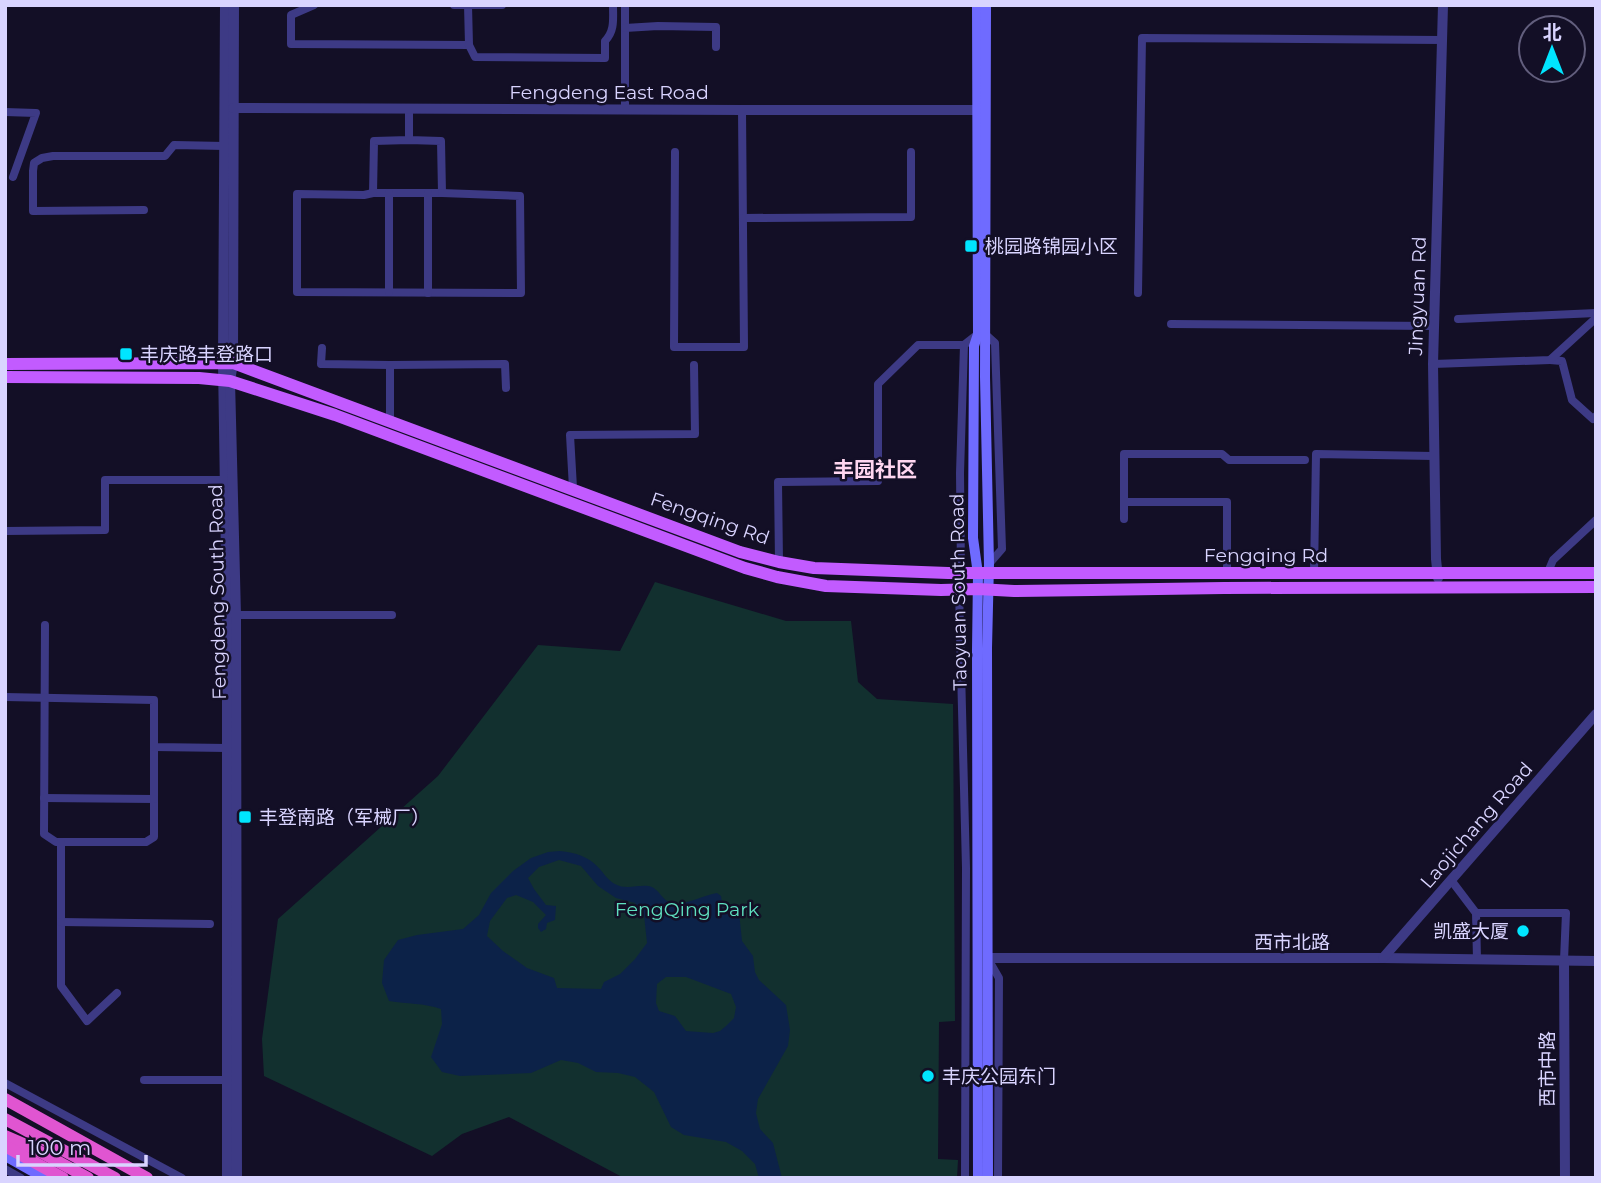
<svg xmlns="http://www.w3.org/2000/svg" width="1601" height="1183" font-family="Montserrat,'Noto Sans SC',sans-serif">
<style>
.green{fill:#12302f}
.water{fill:#0c2248;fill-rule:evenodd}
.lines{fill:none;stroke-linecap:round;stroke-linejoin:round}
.minor{stroke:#3d3a85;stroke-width:8}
.tertiary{stroke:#3d3a85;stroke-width:10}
.secondary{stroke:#6f6bff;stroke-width:10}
.primary{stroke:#c25bff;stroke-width:12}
.trunk{stroke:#e055d1;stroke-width:12}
.poi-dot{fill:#00e5ff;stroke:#130f26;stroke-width:2.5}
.labels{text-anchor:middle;stroke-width:5;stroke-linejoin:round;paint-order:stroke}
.street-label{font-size:19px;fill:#d9d4ff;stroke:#130f26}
.poi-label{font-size:19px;fill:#d9d4ff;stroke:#130f26;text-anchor:start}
.park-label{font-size:19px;fill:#5fe0c0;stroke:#130f26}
.neighbourhood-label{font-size:21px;font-weight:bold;fill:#ffd6f0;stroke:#130f26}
</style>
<rect width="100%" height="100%" fill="#130f26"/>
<!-- green -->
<path class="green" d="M655 582 786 621H851L858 682 877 699 953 704 955 1021 939 1022 938 1159 958 1160 957 1178H624L509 1117 462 1134 432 1156 264 1076 262 1039 278 919 438 776 538 645 620 651Z"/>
<!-- water -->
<path class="water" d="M560 851C576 853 588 856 599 868 604 874 609 881 615 884 626 890 636 885 648 886 659 887 662 902 674 904 685 905 705 895 717 893L721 896 723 909H735L739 912 742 941 753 956 755 972 759 980 786 1005 790 1030 788 1046 758 1099 756 1113 760 1129 773 1143 782 1178H759L755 1164 742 1151 726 1142 684 1135 671 1127 654 1092 635 1077 618 1073 596 1072 578 1063 561 1060 531 1073 460 1076 442 1072 431 1057 442 1024 441 1009C424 1003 407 1004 389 1001L382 983 384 960 398 940 417 935 463 929 479 915 491 893 513 871 531 858 548 852ZM559 860 581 866 598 886 616 898 635 903 644 915 647 943 635 959 620 974 604 982 601 989 557 988 554 978 527 968 503 951 487 936 490 921 507 898 516 895 533 902 546 915 538 924V928L541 932 546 929 547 923 555 920 556 906 546 905 534 889 528 878 539 867ZM666 977H686L731 994 736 1007 734 1018 726 1026 720 1031 713 1033 686 1031 675 1016 659 1011 656 1003 657 984Z"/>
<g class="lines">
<!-- minor -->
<g class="minor">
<path d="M314 5 291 15V44L469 45 468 5"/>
<path d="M454 5H502"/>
<path d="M625 5V109"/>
<path d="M625 28 658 26 716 27V47"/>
<path d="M469 45 475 57 605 58V41C615 31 613 19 613 5"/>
<path d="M5 112 36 113 13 177"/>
<path d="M409 140 441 141 442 193H373L374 141 409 140V109"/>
<path d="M675 152 674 347H744L742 110"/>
<path d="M373 193 364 195 297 194V292L521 293 520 196 442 193"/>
<path d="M144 210 33 211V171L34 163 42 158 53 156H165L174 145 225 146"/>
<path d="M743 218 911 217V152"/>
<path d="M389 292V193"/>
<path d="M428 293V193"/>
<path d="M1138 293 1142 38 1442 40"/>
<path d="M1458 319 1596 313"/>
<path d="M1171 324 1434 326"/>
<path d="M985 334 995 343 1002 549 989 564"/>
<path d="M322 348 321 364 390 365"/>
<path d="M1550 360 1562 361 1572 400 1593 419 1596 416"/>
<path d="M1433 364 1550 360 1596 318"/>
<path d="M390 421V365L505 364 506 388"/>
<path d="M573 488 570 435 695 434 694 365"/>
<path d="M1124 502H1227V574"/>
<path d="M1124 519V454H1222L1229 460H1305"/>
<path d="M5 531 105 530V480H225"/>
<path d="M779 562 778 482 878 481V384L918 345H964"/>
<path d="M1548 572 1553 560 1596 520"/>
<path d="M1314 574 1316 454 1434 456"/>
<path d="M236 615H392"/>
<path d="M45 625 44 834 56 842H146L154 837V747"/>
<path d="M5 697 154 700V747L227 748"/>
<path d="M44 798 154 799"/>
<path d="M61 842V986L87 1021 117 993"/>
<path d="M1451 880 1476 913 1477 960"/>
<path d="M1476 913H1566L1564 960"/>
<path d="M61 922 210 924"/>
<path d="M988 959 999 978 998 1178"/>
<path d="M144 1080H227"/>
<path d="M5 1083 182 1178"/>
<path d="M5 1169 21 1178"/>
<path d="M965 1178 966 868 959 590 961 573 960 473 964 345 978 334"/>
</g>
<!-- tertiary -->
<g class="tertiary">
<path d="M225 5 223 363 227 623V1178"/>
<path d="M234 5 233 363 230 381 236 615 237 1178"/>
<path d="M233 108 742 110H985"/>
<path d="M1438 578 1436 559 1433 364 1443 5"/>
<path d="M988 958H1383L1596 961"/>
<path d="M1383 958 1596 714"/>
<path d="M1564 960 1565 1178"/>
</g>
<!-- secondary -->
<g class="secondary">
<path d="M977 5 978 334 974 346 973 538 978 574 977 650 978 1178"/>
<path d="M986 5 985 377 989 564 987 648 988 1178"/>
<path d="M5 1156 44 1178"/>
</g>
<!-- primary -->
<g class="primary">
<path d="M5 364 233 363 740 552 779 562 814 568 948 573H1596"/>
<path d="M5 377 199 378 230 381 335 415 745 568 777 577 826 586 941 590 978 589 1014 591 1092 590 1224 588 1596 587"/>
</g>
<!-- trunk -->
<g class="trunk">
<path d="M5 1099 147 1178"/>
<path d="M5 1119 115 1178"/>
<path d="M5 1136 35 1149 88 1178"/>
<path d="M5 1146 63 1178"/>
</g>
</g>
<!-- markers -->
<g class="poi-dot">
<rect x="964" y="239" width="14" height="14" rx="3.5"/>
<rect x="119" y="347" width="14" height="14" rx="3.5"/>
<rect x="238" y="810" width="14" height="14" rx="3.5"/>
<circle cx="1523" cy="931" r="7"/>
<circle cx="928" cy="1076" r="7"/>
</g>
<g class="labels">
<!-- street labels -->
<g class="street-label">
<text x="609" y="99">Fengdeng East Road</text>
<text transform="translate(1417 296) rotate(-88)" y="7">Jingyuan Rd</text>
<text transform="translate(710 518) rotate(19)" y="7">Fengqing Rd</text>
<text x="1266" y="562">Fengqing Rd</text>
<text transform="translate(217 592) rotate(-91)" y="7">Fengdeng South Road</text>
<text transform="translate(958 592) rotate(-91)" y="7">Taoyuan South Road</text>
<text transform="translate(1476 825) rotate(-49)" y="7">Laojichang Road</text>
<text x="1292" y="949">西市北路</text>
<text transform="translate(1547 1069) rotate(-90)" y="7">西市中路</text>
</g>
<!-- poi labels -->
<g class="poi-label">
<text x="985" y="253">桃园路锦园小区</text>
<text x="140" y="361">丰庆路丰登路口</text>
<text x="259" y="824">丰登南路（军械厂）</text>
<text x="1509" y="938" text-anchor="end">凯盛大厦</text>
<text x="942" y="1083">丰庆公园东门</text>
</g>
<!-- park labels -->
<g class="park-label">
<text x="687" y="916">FengQing Park</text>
</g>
<!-- neighbourhood labels -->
<g class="neighbourhood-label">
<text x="875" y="477">丰园社区</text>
</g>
</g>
<!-- border -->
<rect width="1601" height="1183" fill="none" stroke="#d9d4ff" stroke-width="14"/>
<!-- north arrow -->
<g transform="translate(1552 49)"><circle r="33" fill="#130f26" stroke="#625e7d" stroke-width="2"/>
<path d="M0-5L12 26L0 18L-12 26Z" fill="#00e5ff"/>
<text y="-10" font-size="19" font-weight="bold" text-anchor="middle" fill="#d9d4ff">北</text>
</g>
<!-- scale -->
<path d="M18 1155v10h128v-10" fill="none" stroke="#d9d4ff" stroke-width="3.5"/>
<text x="28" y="1155" font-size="21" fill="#d9d4ff" stroke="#130f26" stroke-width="5" paint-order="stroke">100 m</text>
</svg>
